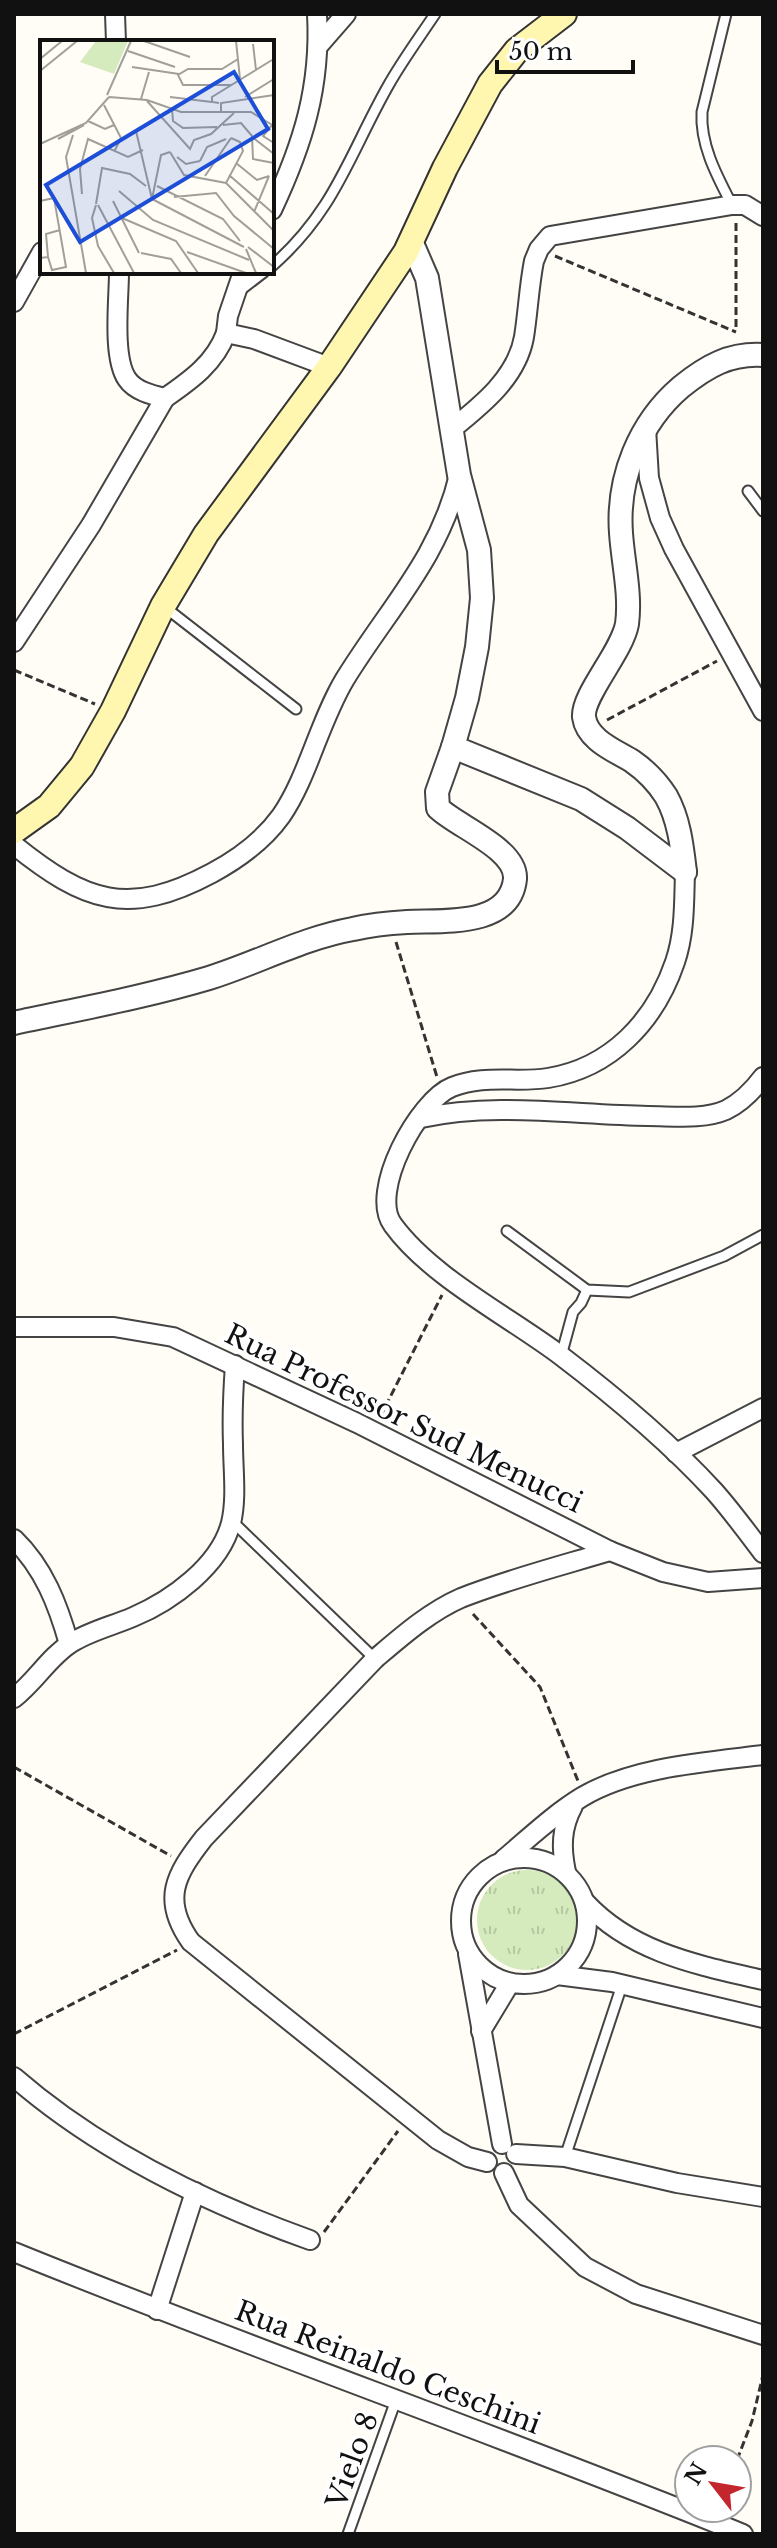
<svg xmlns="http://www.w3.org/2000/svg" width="777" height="2548" font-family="'Libre Baskerville',serif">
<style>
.park{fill:url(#park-tufts)}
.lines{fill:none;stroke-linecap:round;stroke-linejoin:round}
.service-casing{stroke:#444;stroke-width:13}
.minor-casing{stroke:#444;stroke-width:22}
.tertiary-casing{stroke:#444;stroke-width:26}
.secondary-casing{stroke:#333;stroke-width:28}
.path{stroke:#333;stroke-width:3;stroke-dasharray:8 4;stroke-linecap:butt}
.service{stroke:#fff;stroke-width:9}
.minor{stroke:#fff;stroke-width:18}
.tertiary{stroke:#fff;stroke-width:22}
.secondary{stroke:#fff6b0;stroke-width:24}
.labels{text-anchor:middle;stroke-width:8;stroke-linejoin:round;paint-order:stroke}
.street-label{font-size:28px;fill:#111;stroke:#fff}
.inset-road{fill:none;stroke:#a09f9a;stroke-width:2}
.view{fill:#1d4ed8;fill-opacity:0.15;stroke:#1d4ed8;stroke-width:4}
.inset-edge{fill:none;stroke:#111;stroke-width:4}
</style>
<defs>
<pattern id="park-tufts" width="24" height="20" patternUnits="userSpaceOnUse" patternTransform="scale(2)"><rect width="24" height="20" fill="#d5ebbd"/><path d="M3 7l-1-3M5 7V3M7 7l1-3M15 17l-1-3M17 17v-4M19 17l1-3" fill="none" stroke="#b6c8a1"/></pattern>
</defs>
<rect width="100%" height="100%" fill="#fffdf5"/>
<!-- park -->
<circle class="park" cx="527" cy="1920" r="50"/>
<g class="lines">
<!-- service casing -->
<g class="service-casing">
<g id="service">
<path d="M726 14 702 112C700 145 717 176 732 205"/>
<path d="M272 266C335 211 349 155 388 86 402 61 419 38 435 14"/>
<path d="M238 292 264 272"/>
<path d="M748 491 763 511"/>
<path d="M166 608 296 709"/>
<path d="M507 1231 587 1290 629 1292 724 1256 763 1235"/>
<path d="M561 1356 573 1312 581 1303 587 1290"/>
<path d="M232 1521 375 1659"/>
<path d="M565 2157 622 1985"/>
<path d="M348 2534 396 2400"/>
</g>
</g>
<!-- minor casing -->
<g class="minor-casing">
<g id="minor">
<path d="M115 14 116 42"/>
<path d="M319 45 346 14"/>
<path d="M272 210C303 144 321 87 317 14"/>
<path d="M119 272C119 299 112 357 127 379 135 391 152 395 165 398 191 380 215 363 226 333"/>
<path d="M243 272 228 316 226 333 254 339 329 367"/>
<path d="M14 302 42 252"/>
<path d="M646 428 649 478 660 518 674 549 763 711"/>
<path d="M452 429C482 405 517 377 524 337 528 312 529 286 534 261L539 249 550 236 732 205H745L763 216"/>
<path d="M14 642 91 525 165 398"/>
<path d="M14 845C85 902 128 918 212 873 238 859 263 841 281 816 308 777 319 722 345 679 388 609 440 557 459 475"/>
<path d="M685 872C684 902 685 933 675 962 655 1021 611 1068 548 1078 516 1083 484 1074 452 1087 419 1100 368 1192 393 1225 431 1277 508 1316 560 1355 614 1396 668 1441 714 1491 731 1510 747 1532 763 1553"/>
<path d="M421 1118C495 1102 573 1115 648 1116 673 1116 703 1120 726 1110 740 1103 754 1089 763 1077"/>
<path d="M14 1327H114L173 1337 357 1423 610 1551 663 1572 708 1582 763 1578"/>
<path d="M676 1453 763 1408"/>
<path d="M14 1539C44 1568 58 1605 69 1644"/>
<path d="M14 1698C35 1682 49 1657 71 1643 90 1631 112 1626 133 1617 171 1601 220 1566 231 1523 237 1498 233 1470 233 1444 232 1418 233 1392 235 1365"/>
<circle cx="524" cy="1921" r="63"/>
<path d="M504 1859C529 1838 554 1814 582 1797 632 1767 706 1762 763 1755"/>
<path d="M566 1872C561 1848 561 1828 573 1806"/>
<path d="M585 1902C632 1953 698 1965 763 1980"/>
<path d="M468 1954 502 2144"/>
<path d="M557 1975 612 1982 763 2018"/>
<path d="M481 2031 510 1983"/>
<path d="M14 2077C99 2151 204 2202 310 2240"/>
<path d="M516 2154 565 2157 677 2183 763 2197"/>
<path d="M487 2162 468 2157 438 2140 191 1942C161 1900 175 1875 204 1838L375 1659C401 1637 429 1612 461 1598 509 1579 560 1566 610 1551"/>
<path d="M504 2173 519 2205 585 2267 636 2294 763 2335"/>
<path d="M14 2252C255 2350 502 2436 743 2534"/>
<path d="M157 2310 195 2192"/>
</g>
</g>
<!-- tertiary casing -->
<g class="tertiary-casing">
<g id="tertiary">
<path d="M453 747 581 799 627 828 685 872"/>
<path d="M685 872C682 846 679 819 666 796 657 782 645 770 632 761 616 751 587 740 584 717 582 695 622 652 627 624 631 594 623 563 621 533 617 478 639 423 681 387 707 366 730 353 763 355"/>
<path d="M14 1023C79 1009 145 997 209 978 257 963 303 938 353 929 370 925 389 923 407 922 441 920 510 928 515 879 517 849 458 827 438 808L437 792 453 747 467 698 477 647 482 598 479 550 459 475 427 278 411 241"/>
</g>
</g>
<!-- secondary casing -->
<g class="secondary-casing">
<path id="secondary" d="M14 831 49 806 82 766 113 711 163 606 206 534 329 367 406 252 445 168 490 84 517 50 564 14"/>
</g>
<!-- path -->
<g class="path">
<path d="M736 223V331"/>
<path d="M555 256 736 332"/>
<path d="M14 670 95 704"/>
<path d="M607 720 717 661"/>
<path d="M396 942 437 1077"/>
<path d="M380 1417 442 1295"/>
<path d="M473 1614 540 1687 578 1781"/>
<path d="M14 1767 171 1856"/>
<path d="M14 2034 177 1950"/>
<path d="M324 2232 398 2131"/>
<path d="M737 2460 752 2421 763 2375"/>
</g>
<!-- service -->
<use href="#service" class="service"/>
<!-- minor -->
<use href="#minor" class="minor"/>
<!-- tertiary -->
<use href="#tertiary" class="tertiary"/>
<!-- secondary -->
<use href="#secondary" class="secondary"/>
</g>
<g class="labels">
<!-- street labels -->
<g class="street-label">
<text transform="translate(404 1418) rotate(26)" y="10">Rua Professor Sud Menucci</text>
<text transform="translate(388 2367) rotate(21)" y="10">Rua Reinaldo Ceschini</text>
<text transform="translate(352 2460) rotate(-70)" y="10">Vielo 8</text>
</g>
</g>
<!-- overview -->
<g transform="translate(40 40)">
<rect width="234" height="234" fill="#fffdf5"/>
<path d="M56 1H88L74 34 40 22Z" fill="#d5ebbd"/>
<path class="inset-road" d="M104 1 150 17M196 1 200 39M213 4 216 30M234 8V33M88 11 135 27M0 19 22 1M92 27 139 34M0 31 37 1M192 45H143L138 35 148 29H182L198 19M67 55 91 1M69 57 107 60 141 72H211L234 86M130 57 172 62M205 57 234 39M101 59 109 32M107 61 150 109 154 100 171 94 194 73M179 63 172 62V57L232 20M64 65 81 98 75 110M132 69 133 81 143 88 177 87M181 72V63L234 55M48 81 65 89 74 85M183 85 201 83 212 96 213 119 234 123M232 85 223 96 234 103M96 91 112 159 204 207M33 95 26 117 46 233M212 97 234 114M18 99 44 85M0 104 46 83 69 57M130 112 144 135 186 143 234 191M137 117 146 124 160 121M160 121 167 107 186 99M196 123 217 140 229 136M189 135 234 174M165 136 191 98M186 143 203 111 200 102 191 98M117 146 183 179 200 201M79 151 113 180 209 220M42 154 40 129 48 99 88 117 103 110M134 157 176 153 194 176 234 209M112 159 121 115 130 112M0 161 14 158 26 227 12 230 8 217 0 218M73 161 99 213M56 164 62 128 90 134 106 146M56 165 52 178 58 206 74 233M58 165 94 233M214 172 229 136M82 178 136 201 158 233M208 207 234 227M206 209 216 233M147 212 206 233M101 213 131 219 141 233M8 217 6 194 20 190"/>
<path class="view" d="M194 32 228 89 40 202 6 145Z"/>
<rect width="234" height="234" class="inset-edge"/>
</g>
<!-- border -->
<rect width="777" height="2548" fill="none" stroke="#111111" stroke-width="32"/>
<!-- north arrow -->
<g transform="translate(713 2484) rotate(301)"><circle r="38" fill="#ffffff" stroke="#a0a0a0" stroke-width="2"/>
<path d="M0-6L14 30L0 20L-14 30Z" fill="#c4262e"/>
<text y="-12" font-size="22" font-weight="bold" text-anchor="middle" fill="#111111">N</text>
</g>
<!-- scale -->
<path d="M497 60v12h136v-12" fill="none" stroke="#111111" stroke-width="4"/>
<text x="509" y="60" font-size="24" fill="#111111" stroke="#ffffff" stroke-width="6" paint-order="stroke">50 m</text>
</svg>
